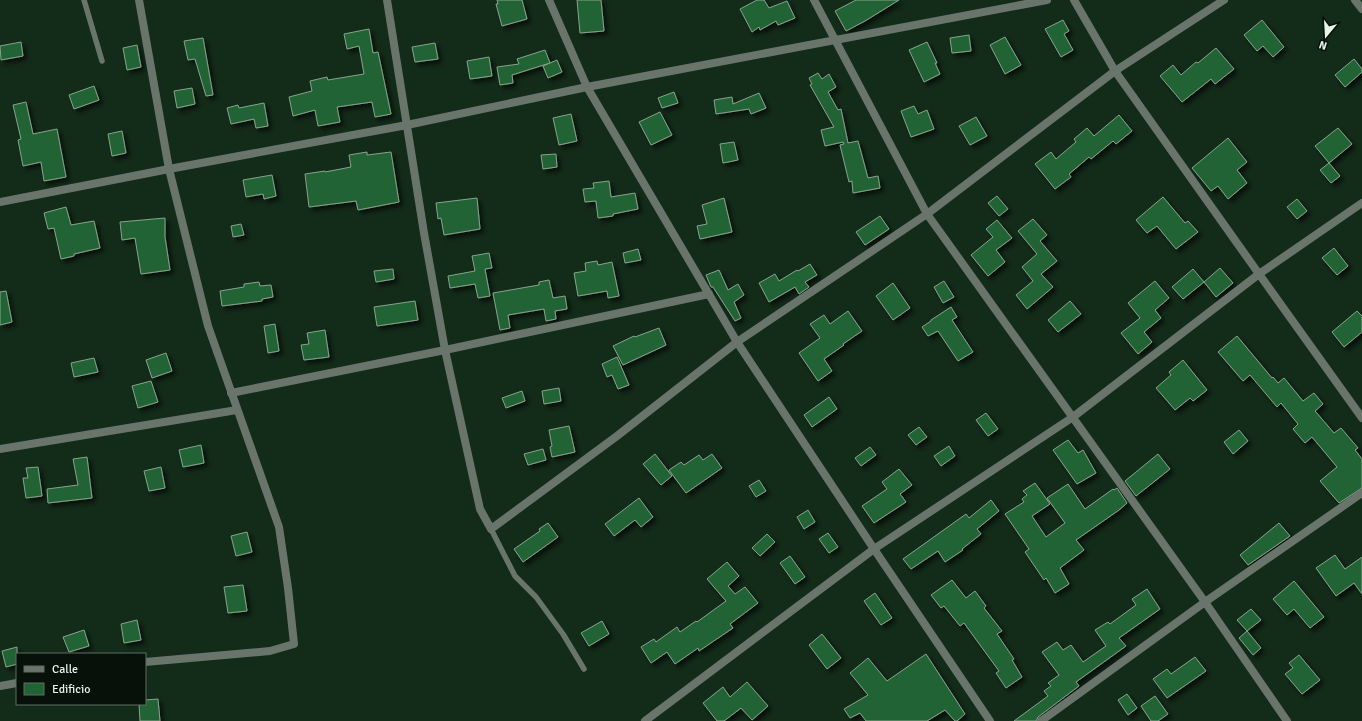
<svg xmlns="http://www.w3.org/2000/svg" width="1362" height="721" font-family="Signika,sans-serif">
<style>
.building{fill:#206434;stroke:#88a38d;filter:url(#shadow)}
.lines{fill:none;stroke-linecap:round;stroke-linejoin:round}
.lane{stroke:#69756b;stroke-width:5.5}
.street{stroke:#69756b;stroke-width:8}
</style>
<defs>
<filter id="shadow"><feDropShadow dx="3.5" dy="3.5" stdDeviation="2" flood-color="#0009"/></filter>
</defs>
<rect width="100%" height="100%" fill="#132b19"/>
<!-- building -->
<g class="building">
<path d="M497 0H522L527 19 502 26 496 4H498Z"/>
<path d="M577 0H601L604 31 580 33Z"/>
<path d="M757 0H764L769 8 787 1 795 18 778 25 776 21 760 30 759 27 752 32 740 9Z"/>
<path d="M856 0H899L865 21 846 31 835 11Z"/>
<path d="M1063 20 1069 31 1064 34 1073 50 1061 57 1045 29Z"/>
<path d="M1262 20 1284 47 1273 57 1263 46 1257 51 1244 35Z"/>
<path d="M369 29 373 53 378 52 391 114 375 117 372 102 337 107 340 122 318 126 315 110 293 116 289 97 312 91 310 81 327 77 328 80 364 74 359 46 347 49 344 34Z"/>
<path d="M969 35 971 51 952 53 950 38Z"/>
<path d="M1005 37 1021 65 1005 74 990 45Z"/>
<path d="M203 38 213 95 206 96 195 59 188 60 184 41Z"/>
<path d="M21 42 23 56 1 60 0 46Z"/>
<path d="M927 42 937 63H935L940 74 924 82 909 50Z"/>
<path d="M435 43 438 59 415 62 412 47Z"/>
<path d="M137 45 141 67 127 70 123 48Z"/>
<path d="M1216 48 1234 69 1215 84 1211 79 1182 102 1160 76 1173 65 1181 75 1196 62 1198 63Z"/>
<path d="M545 50 550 63 512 75 513 83 500 85 497 67 519 64 517 59Z"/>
<path d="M489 57 492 76 470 79 467 61Z"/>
<path d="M1354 59 1362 69V72L1345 87 1335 75Z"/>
<path d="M557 60 562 72 548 78 543 66Z"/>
<path d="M818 73 822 79 829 74 836 87 828 92 838 110 841 109 848 143 858 141 868 178 878 176 880 188 853 193 852 181 849 182 840 145 844 144 843 142 825 146 821 130 834 127 810 85 812 84 809 78Z"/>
<path d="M94 86 99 100 74 109 69 95Z"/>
<path d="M192 88 195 104 177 108 174 91Z"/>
<path d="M674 92 678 103 662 108 658 98Z"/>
<path d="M759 93 766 108 751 114 749 109 716 114 714 100 732 97 733 104Z"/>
<path d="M26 102 33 134 57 129 66 177 44 181 41 162 23 166 18 140 21 139 13 105Z"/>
<path d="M264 103 268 126 256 128 254 119 231 124 227 108 238 105 239 108Z"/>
<path d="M914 106 918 114 927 110 934 129 911 137 901 111Z"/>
<path d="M660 112 672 135 651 145 639 122Z"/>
<path d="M571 114 577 141 559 145 553 118Z"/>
<path d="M1119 115 1132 131 1116 144 1113 141 1091 159 1089 157 1069 174 1071 177 1055 189 1035 164 1051 152 1056 159 1076 142 1074 139 1087 128 1094 136Z"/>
<path d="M976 117 987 136 970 145 959 126Z"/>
<path d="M1338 128 1352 144 1329 163 1315 146Z"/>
<path d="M122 131 126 153 112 156 108 134Z"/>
<path d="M1228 138 1247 162 1237 170 1247 183 1228 199 1218 186 1211 191 1192 168Z"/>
<path d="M734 142 738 160 723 163 720 144Z"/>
<path d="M367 152V155L391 152 399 202 358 210 356 201 309 207 305 174 325 171V172L351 167 349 155Z"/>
<path d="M556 154 557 167 543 169 541 155Z"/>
<path d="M1329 163 1340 176 1331 183 1320 170Z"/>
<path d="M272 175 276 196 264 199 263 194 246 197 243 180Z"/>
<path d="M609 181 611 197 635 193 638 209 613 214V216L598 218 596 201 585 202 583 189 594 188 593 183Z"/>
<path d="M997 196 1008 209 999 216 988 203Z"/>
<path d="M1163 197 1185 223 1188 221 1198 232 1176 249 1157 226 1147 233 1136 220Z"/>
<path d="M477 198 480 229 444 235 441 218 438 219 436 203Z"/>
<path d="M724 198 732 232 700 239 697 226 707 224 702 205Z"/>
<path d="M1297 199 1307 211 1297 219 1287 207Z"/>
<path d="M66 207 71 225 94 221 100 248 74 254V256L61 259 54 228 48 229 44 213Z"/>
<path d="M880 216 889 229 865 245 856 232Z"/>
<path d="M165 218V237L170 270 141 274 135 238 122 240 120 222Z"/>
<path d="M1033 219 1047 235 1040 241 1057 261 1041 274 1053 287 1027 309 1016 295 1033 281 1022 267 1037 254 1018 231Z"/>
<path d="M997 220 1012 238 996 250 1005 262 988 276 971 255 993 237 986 229Z"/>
<path d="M241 224 244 235 233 237 231 226Z"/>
<path d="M1334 248 1348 266 1337 275 1322 258Z"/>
<path d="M638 249 641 260 625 263 623 253Z"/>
<path d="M489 253 492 268 485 269 490 296 478 298 475 284 450 288 448 276 475 271 472 256Z"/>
<path d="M597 261 598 265 612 262 619 296 608 298 607 291 578 296 574 273 586 271 585 263Z"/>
<path d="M810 264 817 275 805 282 809 287 799 294 795 287 769 302 759 283 775 274 779 281 797 270 798 271Z"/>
<path d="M1220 268 1233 283 1216 297 1204 282Z"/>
<path d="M393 269 394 279 376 282 374 271Z"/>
<path d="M1193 269 1204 282 1183 299 1172 287Z"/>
<path d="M719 270 728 290 738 284 744 295 734 302 741 318 735 321 713 287H711L706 275Z"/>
<path d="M549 280 553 298 565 296 567 309 555 311 556 319 546 321 544 309 508 315 510 328 500 330 493 293 539 285V282Z"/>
<path d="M944 281 954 297 943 303 934 287Z"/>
<path d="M1155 281 1169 298 1155 310 1161 318 1144 332 1152 342 1138 354 1121 333 1140 318 1128 303Z"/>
<path d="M259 282 260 286 271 285 273 297 262 299V301L222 306 220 291 244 287V284Z"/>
<path d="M893 283 910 308 893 320 876 296Z"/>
<path d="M6 291 12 322 0 325V292Z"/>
<path d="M415 301 418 320 377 326 374 307Z"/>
<path d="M1070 301 1081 314 1058 332 1048 320Z"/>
<path d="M951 307 957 317 952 320 973 352 958 361 938 331 928 336 922 327 931 321V320Z"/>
<path d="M848 311 862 331 843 344 844 345 824 359 832 371 818 381 799 353 820 338 810 324 824 315 830 324Z"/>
<path d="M1357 311 1362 316V332L1344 347 1332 332Z"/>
<path d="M275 324 279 351 268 353 264 326Z"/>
<path d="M659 328 666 345 623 365 613 346 634 336 635 337Z"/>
<path d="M325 330 329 357 304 360 301 345 309 344 307 333Z"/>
<path d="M1237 336 1272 378 1273 377 1278 383 1284 378 1303 401 1314 393 1323 404 1315 411 1334 433 1341 428 1358 448 1355 450 1362 459V488L1339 503 1320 481 1337 467 1312 437 1305 443 1293 429 1298 424 1281 403 1277 407 1250 375 1243 381 1218 352Z"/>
<path d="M166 353 172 371 152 378 146 360Z"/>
<path d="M617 357 629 385 618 389 612 375 607 377 602 364Z"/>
<path d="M94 358 98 372 74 377 71 363Z"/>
<path d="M1183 360 1207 390 1193 401 1190 398 1175 410 1156 388 1171 375 1169 372Z"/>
<path d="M151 381 158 402 138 408 132 386Z"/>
<path d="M559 388 561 401 544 404 542 391Z"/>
<path d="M522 391 525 401 506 408 502 398Z"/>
<path d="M829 397 837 409 812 427 804 415Z"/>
<path d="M986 413 998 429 988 436 976 420Z"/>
<path d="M569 426 575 452 552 457 550 447 552 446 549 430Z"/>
<path d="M919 427 927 437 916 445 908 435Z"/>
<path d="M1239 430 1248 441 1233 454 1224 442Z"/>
<path d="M1068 440 1078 453 1083 450 1096 473 1077 484 1053 450Z"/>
<path d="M201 445 204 463 183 467 179 450Z"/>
<path d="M949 446 955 456 941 466 934 456Z"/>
<path d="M870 447 876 455 861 466 855 458Z"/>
<path d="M543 449 546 460 528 465 524 454Z"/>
<path d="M655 454 672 476 661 485 643 464Z"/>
<path d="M712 454 722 468 686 493 669 470 681 462 684 465 699 455 703 460Z"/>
<path d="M1158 454 1170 469 1136 496 1125 481Z"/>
<path d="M87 457 92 498 48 503 47 489 78 485 73 459Z"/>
<path d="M38 467 42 496 26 498 23 478H28L26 468Z"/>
<path d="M161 467 165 488 149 491 144 471Z"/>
<path d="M899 469 912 485 900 494 906 502 874 523 862 506 887 489 882 482Z"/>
<path d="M759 480 766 491 756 497 749 486Z"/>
<path d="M1035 483 1050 504 1032 516 1046 537 1065 523 1047 498 1068 484 1085 509 1113 489 1114 490 1117 488 1127 503 1119 510 1076 540 1084 550 1060 568 1069 584 1055 593 1046 578 1044 580 1025 552 1029 549 1005 514 1024 502 1022 499 1027 495 1023 491Z"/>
<path d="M639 498 653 517 641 527 635 520 614 536 605 524Z"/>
<path d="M991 500 999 511 977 529 981 534 962 549 963 550 945 562 938 551 911 569 903 559 966 514 969 518Z"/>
<path d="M808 510 815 522 804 529 797 517Z"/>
<path d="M548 523 558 537 523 562 514 549 540 531 539 529Z"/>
<path d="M1279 523 1290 536 1248 565 1240 555Z"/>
<path d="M247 532 252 552 236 556 231 536Z"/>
<path d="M828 533 838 547 829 553 819 539Z"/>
<path d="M767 534 775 542 760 556 752 548Z"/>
<path d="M1335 555 1345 569 1362 557V594L1354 583 1336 596 1316 568Z"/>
<path d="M790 556 805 577 795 584 780 563Z"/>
<path d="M727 562 739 576 728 586 735 594 745 587 758 603 730 624 733 628 699 651 698 648 675 664 667 652 651 663 641 647 654 639 656 642 677 627 680 632 696 621 697 622 726 601 707 579Z"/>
<path d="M952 580 966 598 975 591 986 606 984 608 1002 631 997 634 1014 659 1012 660 1022 677 1006 688 996 673 999 671 964 623 960 626 944 606 941 608 931 595Z"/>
<path d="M1294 581 1324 617 1310 628 1294 609 1287 615 1273 599Z"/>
<path d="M243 585 247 611 228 613 224 587Z"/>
<path d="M1147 589 1160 609 1119 638 1126 646 1076 682 1079 686 1038 717 1036 721H1014L1048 696 1044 691 1051 686 1048 683 1059 675 1042 652 1057 642 1063 650 1071 645 1083 662 1106 646 1095 630 1108 622 1110 624 1136 605 1132 599Z"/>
<path d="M875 593 892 618 881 625 864 601Z"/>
<path d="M1251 609 1261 620 1247 631 1237 620Z"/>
<path d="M137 620 141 640 124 643 121 624Z"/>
<path d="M602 621 609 634 589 646 581 633Z"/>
<path d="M84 630 89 646 69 652 63 637Z"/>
<path d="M1247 631 1261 648 1253 655 1239 638Z"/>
<path d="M822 634 841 658 827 669 809 645Z"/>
<path d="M17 647V664L6 667 2 651Z"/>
<path d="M926 654 965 714 957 721H955L945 710 927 721H866L860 713 850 718 844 709 868 695 850 673 868 658 887 681Z"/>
<path d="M1299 655 1320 680 1302 694 1285 674 1293 668 1289 663Z"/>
<path d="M1195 657 1206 671 1167 698 1153 679 1167 669 1171 674Z"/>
<path d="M747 682 768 706 752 720 741 708 724 721H717L703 703 723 687 730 697Z"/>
<path d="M1127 694 1137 708 1128 715 1118 700Z"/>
<path d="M1155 696 1168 714 1158 721H1151L1141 706Z"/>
<path d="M158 699 160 721H140L139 704H145V700Z"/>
</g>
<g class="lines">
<!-- lane -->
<g class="lane">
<path d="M84 0 102 61"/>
<path d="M491 529 515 576 536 597 563 634 584 669"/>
</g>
<!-- street -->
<g class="street">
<path d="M139 0 169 169 208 326 279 527 288 588 294 644 270 651 145 662"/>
<path d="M387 0 424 233 445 350 480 509 491 529 617 436 737 342 927 214 1115 71 1224 0"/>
<path d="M549 0 587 87 737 342 874 549 990 721"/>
<path d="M814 0 927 214 1205 602 1287 721"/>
<path d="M1074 0 1115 71 1259 274 1362 418"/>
<path d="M1355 0 1362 9"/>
<path d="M0 202 169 169 407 125 587 87 1047 0"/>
<path d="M231 393 445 350 709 294"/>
<path d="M0 449 237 410"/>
<path d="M0 686 17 683"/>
<path d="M645 721 874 549 1073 417 1259 274 1362 203"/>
<path d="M1041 721 1205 602 1362 493"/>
</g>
</g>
<!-- legend -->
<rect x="16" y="653" width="130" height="52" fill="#071109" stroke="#616c63"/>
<rect x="24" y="666" width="20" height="6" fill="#69756b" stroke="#616c63"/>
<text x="52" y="673" font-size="12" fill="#e7f5e9">Calle</text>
<rect x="24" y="683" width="20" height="12" fill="#206434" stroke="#616c63"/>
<text x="52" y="693" font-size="12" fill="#e7f5e9">Edificio</text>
<!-- north arrow -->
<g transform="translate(1326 36) rotate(198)" stroke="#071109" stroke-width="3" paint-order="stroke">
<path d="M0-3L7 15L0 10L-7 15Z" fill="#e7f5e9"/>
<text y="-6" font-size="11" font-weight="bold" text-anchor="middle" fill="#e7f5e9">N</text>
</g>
</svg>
